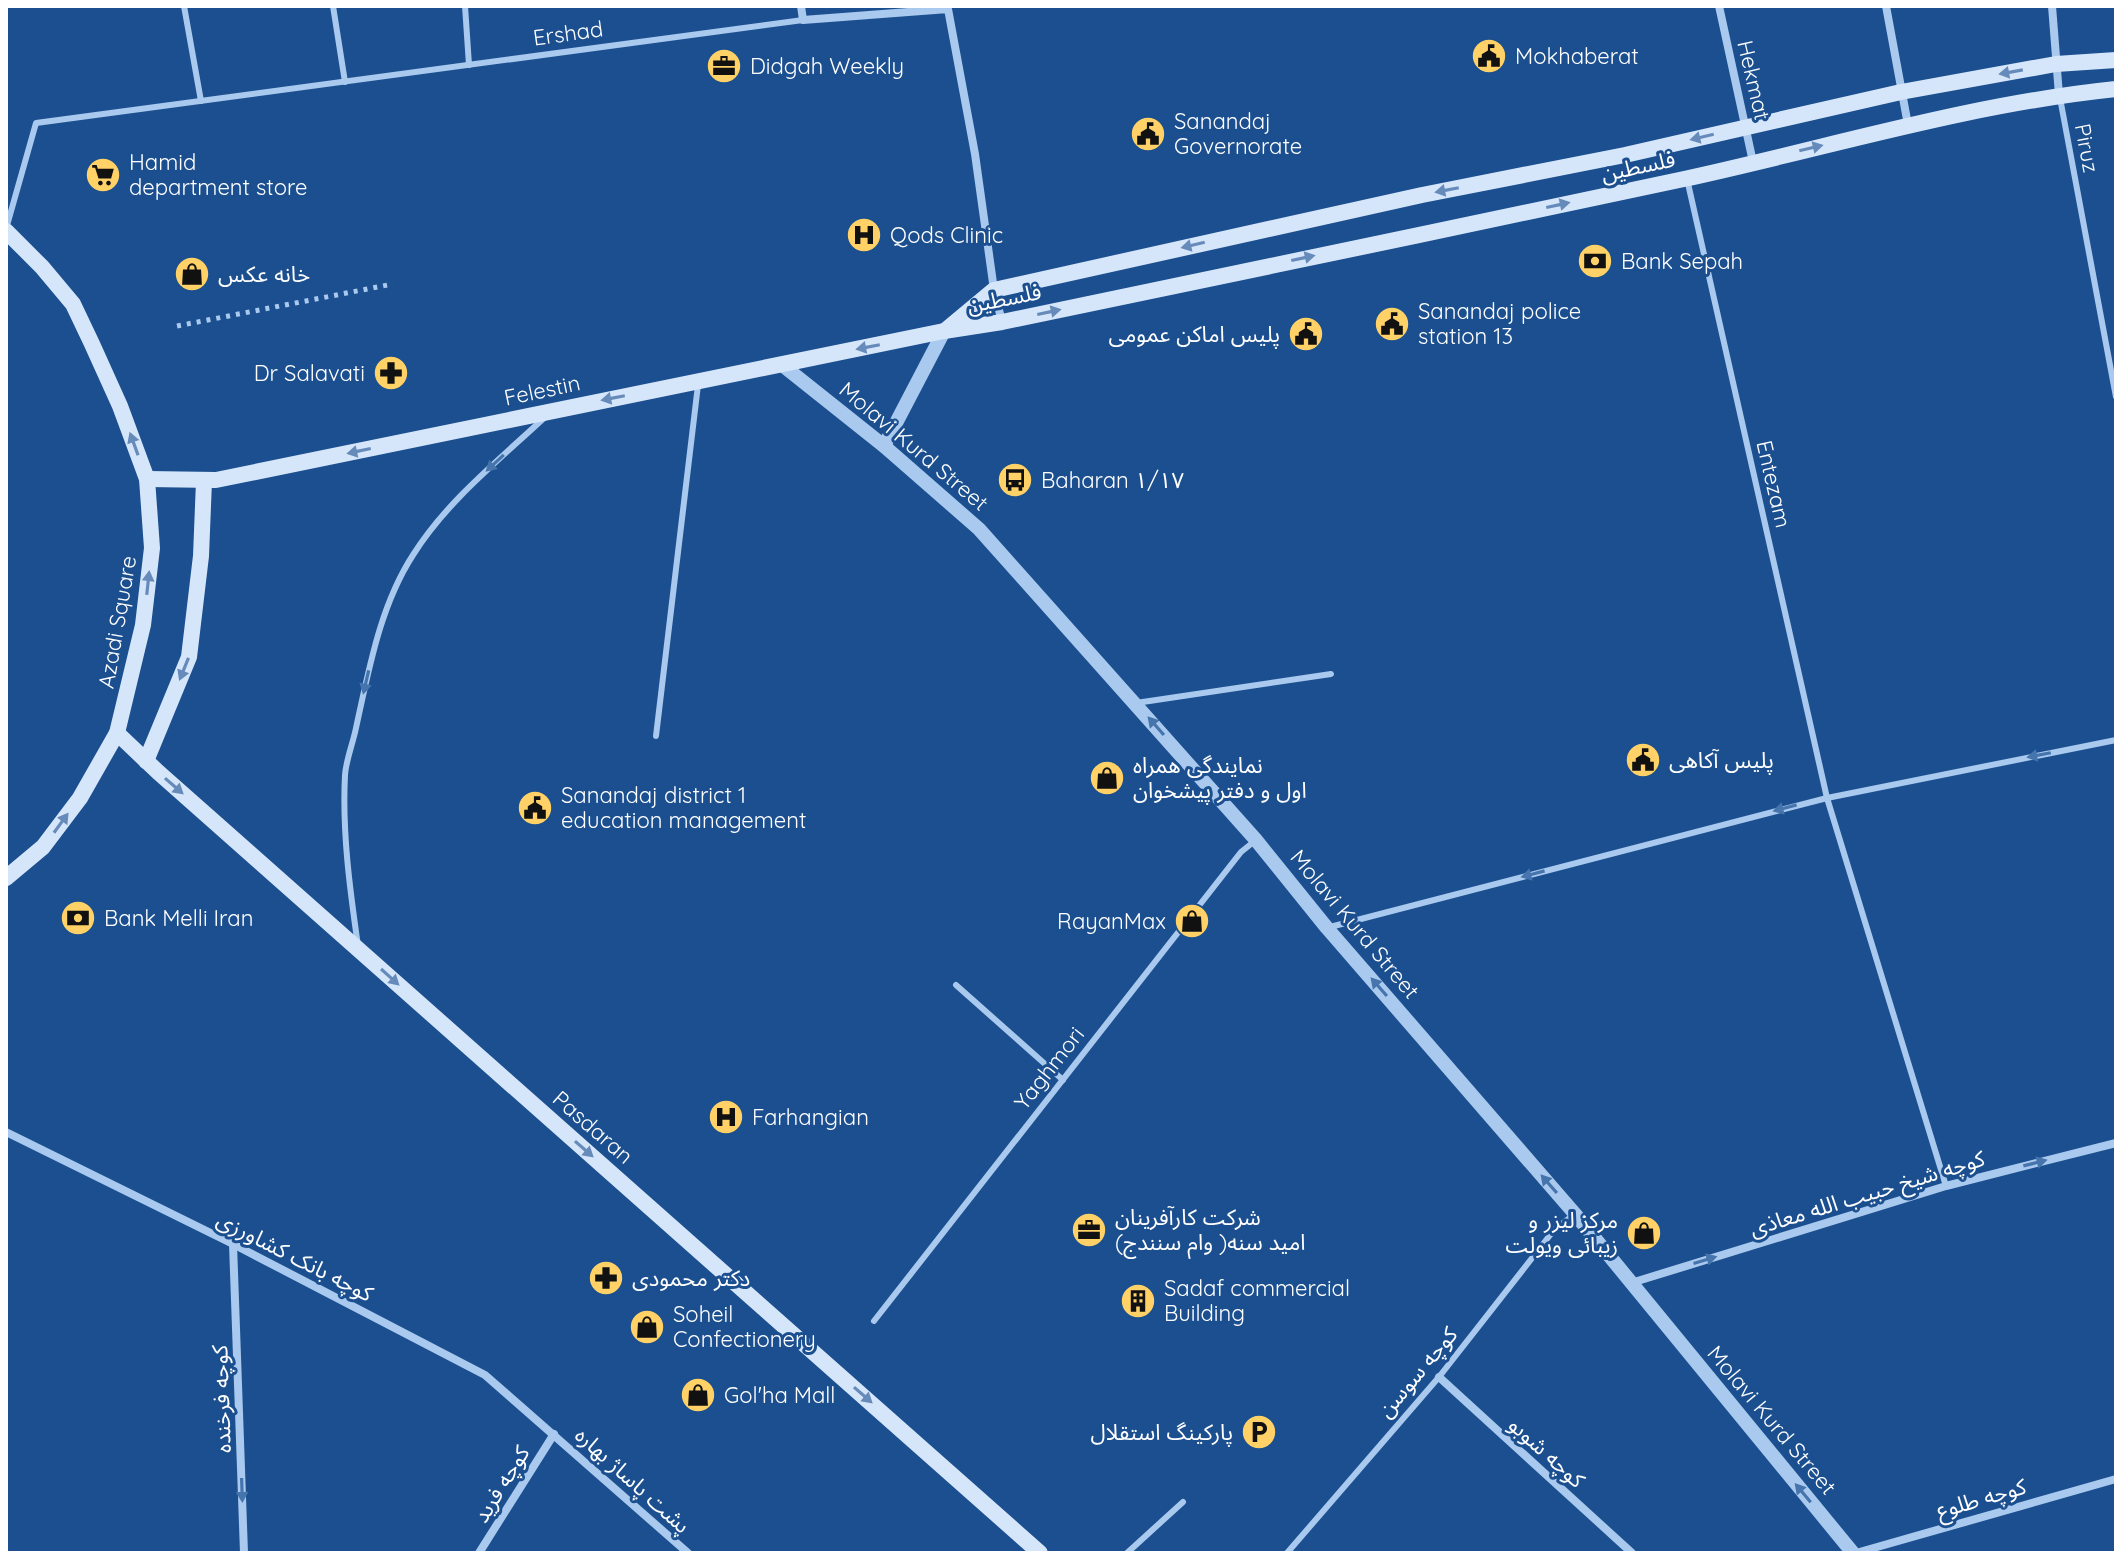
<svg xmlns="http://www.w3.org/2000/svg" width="2122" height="1559" font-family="Quicksand,'Noto Sans Arabic',sans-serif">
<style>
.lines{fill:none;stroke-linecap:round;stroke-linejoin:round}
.path{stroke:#a9c9ee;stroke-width:5;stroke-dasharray:4 6;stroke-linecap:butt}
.service{stroke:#a9c9ee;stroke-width:6}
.minor{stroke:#a9c9ee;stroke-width:8}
.tertiary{stroke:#a9c9ee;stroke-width:14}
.secondary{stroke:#d6e6fa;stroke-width:16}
.oneway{fill:#668bba}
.oneway2{fill:#4674ac}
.labels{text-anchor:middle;stroke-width:6;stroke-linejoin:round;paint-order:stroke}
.street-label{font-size:22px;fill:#fff;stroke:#1b4f8f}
.poi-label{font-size:22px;fill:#fff;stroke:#1b4f8f;text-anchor:start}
</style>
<rect width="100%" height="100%" fill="#1b4f8f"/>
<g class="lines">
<!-- path -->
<path class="path" d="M177 326 393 284"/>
<!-- service -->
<g class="service">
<path d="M184 6 201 101"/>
<path d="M333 6 345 82"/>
<path d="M465 6 469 65"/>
<path d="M2060 98 2116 397"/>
<path d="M1687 179 1827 798 1946 1186"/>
<path d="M6 229 36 123 803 20"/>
<path d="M1136 703 1331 674"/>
<path d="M656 736 698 385"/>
<path d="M1330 927 1827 798 2116 740"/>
<path d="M358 946C350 890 342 832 345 775 346 760 353 743 356 728 369 669 380 606 413 555 447 501 498 461 544 418"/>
<path d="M956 985 1063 1080"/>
<path d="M874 1321 1241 852 1256 840"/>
<path d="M1127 1553 1183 1502"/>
<path d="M1287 1553 1439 1377 1554 1230 1575 1214"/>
</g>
<!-- minor -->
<g class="minor">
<path d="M801 6 803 20 948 9 975 154 994 290 1002 322"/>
<path d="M1719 6 1753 162"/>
<path d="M1886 6 1908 125"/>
<path d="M2052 6 2059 95"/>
<path d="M6 1132 233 1244 485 1375 688 1553"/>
<path d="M233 1244 244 1553"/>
<path d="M1631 1283 1946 1186 2116 1143"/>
<path d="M1439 1377 1632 1553"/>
<path d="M479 1553 554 1434"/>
<path d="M1856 1553 2116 1479"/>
</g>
<!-- tertiary -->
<g class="tertiary">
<path d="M781 364 884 446 979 529 1256 840 1327 928 1575 1214 1853 1553"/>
<path d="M884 446 944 331"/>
</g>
<!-- secondary -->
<g class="secondary">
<path d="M6 231 42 267 73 304 92 344 120 406 147 479 152 548 143 625 117 733 80 798 43 847 6 878"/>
<path d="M946 330 994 290 1422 195 1625 155 1901 92 2056 64 2116 60"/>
<path d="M147 479 216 480 944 331 1002 322C1229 274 1457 228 1684 179 1827 148 1969 104 2116 89"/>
<path d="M117 733 158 772 1040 1553"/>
<path d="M146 761 189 657 201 556 204 481"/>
</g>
</g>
<!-- one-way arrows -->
<defs><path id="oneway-solid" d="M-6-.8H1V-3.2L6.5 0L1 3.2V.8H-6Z" transform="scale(2)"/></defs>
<g class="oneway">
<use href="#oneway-solid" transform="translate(2011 72) rotate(170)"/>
<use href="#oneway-solid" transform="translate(1702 137) rotate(167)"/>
<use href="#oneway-solid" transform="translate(1811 148) rotate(-13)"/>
<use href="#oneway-solid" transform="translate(1447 190) rotate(169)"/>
<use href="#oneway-solid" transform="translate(1558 205) rotate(-12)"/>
<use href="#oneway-solid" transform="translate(1193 245) rotate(167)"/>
<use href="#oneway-solid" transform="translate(1303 258) rotate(-12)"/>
<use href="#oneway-solid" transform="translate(1049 312) rotate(-12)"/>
<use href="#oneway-solid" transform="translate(868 347) rotate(169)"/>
<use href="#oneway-solid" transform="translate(613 398) rotate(169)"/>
<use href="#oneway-solid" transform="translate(134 444) rotate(-110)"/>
<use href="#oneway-solid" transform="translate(359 451) rotate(168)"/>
<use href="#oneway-solid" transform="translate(148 583) rotate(-84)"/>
<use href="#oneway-solid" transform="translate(184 669) rotate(112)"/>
<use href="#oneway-solid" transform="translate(174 786) rotate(41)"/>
<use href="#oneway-solid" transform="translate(61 823) rotate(-54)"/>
<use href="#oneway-solid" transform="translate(390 977) rotate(42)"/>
<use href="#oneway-solid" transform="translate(584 1149) rotate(41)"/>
<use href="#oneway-solid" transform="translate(863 1395) rotate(41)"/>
</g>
<g class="oneway2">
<use href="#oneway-solid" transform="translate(495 463) rotate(137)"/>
<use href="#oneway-solid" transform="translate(366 682) rotate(103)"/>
<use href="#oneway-solid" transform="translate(1156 726) rotate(-131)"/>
<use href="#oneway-solid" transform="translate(2039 755) rotate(169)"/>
<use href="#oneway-solid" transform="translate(1785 808) rotate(165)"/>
<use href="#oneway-solid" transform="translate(1533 874) rotate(165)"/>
<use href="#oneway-solid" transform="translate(1379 987) rotate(-131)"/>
<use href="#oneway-solid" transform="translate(2035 1163) rotate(-14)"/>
<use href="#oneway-solid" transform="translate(1549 1184) rotate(-131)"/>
<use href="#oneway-solid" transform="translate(1705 1260) rotate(-17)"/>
<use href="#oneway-solid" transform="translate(242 1490) rotate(88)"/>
<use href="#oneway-solid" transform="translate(1803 1493) rotate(-130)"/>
</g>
<!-- icons -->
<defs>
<g id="civic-disc" transform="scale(1.8)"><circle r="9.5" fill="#ffd166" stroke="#1b4f8f"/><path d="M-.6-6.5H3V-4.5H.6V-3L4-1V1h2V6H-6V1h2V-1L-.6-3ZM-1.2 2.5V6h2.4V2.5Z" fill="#111"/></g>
<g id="office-disc" transform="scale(1.8)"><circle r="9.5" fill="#ffd166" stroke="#1b4f8f"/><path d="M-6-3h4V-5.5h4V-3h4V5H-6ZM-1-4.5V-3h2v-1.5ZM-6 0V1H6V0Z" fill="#111"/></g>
<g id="supermarket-disc" transform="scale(1.8)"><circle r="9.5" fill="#ffd166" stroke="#1b4f8f"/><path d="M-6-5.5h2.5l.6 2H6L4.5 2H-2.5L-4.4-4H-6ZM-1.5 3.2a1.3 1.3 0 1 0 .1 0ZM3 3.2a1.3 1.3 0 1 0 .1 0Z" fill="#111"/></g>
<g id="hospital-disc" transform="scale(1.8)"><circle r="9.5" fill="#ffd166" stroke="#1b4f8f"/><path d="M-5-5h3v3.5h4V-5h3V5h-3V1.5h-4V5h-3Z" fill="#111"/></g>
<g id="bank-disc" transform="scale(1.8)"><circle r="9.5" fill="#ffd166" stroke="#1b4f8f"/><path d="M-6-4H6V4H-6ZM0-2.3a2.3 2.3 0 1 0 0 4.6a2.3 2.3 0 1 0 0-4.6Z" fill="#111"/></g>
<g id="shop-disc" transform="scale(1.8)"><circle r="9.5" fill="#ffd166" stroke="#1b4f8f"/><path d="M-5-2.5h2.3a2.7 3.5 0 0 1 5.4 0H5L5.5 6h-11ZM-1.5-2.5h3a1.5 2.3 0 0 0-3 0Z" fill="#111"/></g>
<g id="pharmacy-disc" transform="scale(1.8)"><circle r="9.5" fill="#ffd166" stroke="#1b4f8f"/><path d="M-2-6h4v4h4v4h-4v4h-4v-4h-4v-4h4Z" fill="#111"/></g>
<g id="bus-disc" transform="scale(1.8)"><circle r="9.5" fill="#ffd166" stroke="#1b4f8f"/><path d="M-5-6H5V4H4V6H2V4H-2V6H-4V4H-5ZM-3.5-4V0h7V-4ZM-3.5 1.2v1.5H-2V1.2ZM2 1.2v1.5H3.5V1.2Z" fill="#111"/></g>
<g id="building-disc" transform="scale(1.8)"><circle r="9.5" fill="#ffd166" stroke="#1b4f8f"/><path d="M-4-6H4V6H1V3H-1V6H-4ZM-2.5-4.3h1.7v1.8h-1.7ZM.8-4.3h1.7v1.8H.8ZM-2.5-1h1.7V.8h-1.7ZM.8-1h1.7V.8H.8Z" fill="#111"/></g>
<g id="parking-disc" transform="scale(1.8)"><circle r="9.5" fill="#ffd166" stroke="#1b4f8f"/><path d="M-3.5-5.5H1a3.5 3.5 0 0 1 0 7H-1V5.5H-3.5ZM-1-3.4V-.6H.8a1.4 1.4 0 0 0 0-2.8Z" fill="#111"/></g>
</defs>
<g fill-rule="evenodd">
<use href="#civic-disc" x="1489" y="56"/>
<use href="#office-disc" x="724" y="66"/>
<use href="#civic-disc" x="1148" y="134"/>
<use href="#supermarket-disc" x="103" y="175"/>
<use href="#hospital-disc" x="864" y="235"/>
<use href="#bank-disc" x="1595" y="261"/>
<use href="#shop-disc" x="192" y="274"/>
<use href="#civic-disc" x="1392" y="324"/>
<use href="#civic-disc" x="1306" y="334"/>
<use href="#pharmacy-disc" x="391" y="373"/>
<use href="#bus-disc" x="1015" y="480"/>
<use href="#civic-disc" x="1643" y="760"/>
<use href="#shop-disc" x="1107" y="778"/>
<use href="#civic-disc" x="535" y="808"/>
<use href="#bank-disc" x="78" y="918"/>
<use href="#shop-disc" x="1192" y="921"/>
<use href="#hospital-disc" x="726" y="1117"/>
<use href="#office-disc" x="1089" y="1230"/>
<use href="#shop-disc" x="1644" y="1233"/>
<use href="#pharmacy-disc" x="606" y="1278"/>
<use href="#building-disc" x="1138" y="1301"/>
<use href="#shop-disc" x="647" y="1327"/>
<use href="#shop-disc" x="698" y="1395"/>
<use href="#parking-disc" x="1259" y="1432"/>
</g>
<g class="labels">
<!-- street labels -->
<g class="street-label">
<text transform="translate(568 33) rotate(-8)" y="8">Ershad</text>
<text transform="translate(1754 80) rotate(77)" y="8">Hekmat</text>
<text transform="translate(2087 148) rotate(79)" y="8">Piruz</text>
<text transform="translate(1638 166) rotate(-12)" y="8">فلسطین</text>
<text transform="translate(1004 298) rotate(-11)" y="8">فلسطین</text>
<text transform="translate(542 390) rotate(-12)" y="8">Felestin</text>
<text transform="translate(914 446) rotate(40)" y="8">Molavi Kurd Street</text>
<text transform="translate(1774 484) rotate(77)" y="8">Entezam</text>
<text transform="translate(117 622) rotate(-80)" y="8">Azadi Square</text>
<text transform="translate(1355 924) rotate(50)" y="8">Molavi Kurd Street</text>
<text transform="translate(1049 1068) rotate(-52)" y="8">Yaghmori</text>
<text transform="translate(593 1127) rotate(41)" y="8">Pasdaran</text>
<text transform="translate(1867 1193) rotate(-17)" y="8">کوچه شیخ حبیب الله معاذی</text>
<text transform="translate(295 1256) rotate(27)" y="8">کوچه بانک کشاورزی</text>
<text transform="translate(1417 1372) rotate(-50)" y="8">کوچه سوسن</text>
<text transform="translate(221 1399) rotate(-92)" y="8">کوچه فرخنده</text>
<text transform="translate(1772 1420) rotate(50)" y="8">Molavi Kurd Street</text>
<text transform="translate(1547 1452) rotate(42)" y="8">کوچه شوبو</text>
<text transform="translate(633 1480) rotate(42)" y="8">پشت پاساژ بهاره</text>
<text transform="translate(501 1484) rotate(-58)" y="8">کوچه فرید</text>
<text transform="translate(1981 1498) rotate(-16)" y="8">کوچه طلوع</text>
</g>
<!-- poi labels -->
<g class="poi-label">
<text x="1515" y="64">Mokhaberat</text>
<text x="750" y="74">Didgah Weekly</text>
<text x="1174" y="129">Sanandaj<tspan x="1174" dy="25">Governorate</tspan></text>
<text x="129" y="170">Hamid<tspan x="129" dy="25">department store</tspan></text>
<text x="890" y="243">Qods Clinic</text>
<text x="1621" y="269">Bank Sepah</text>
<text x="218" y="282">خانه عکس</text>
<text x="1418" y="319">Sanandaj police<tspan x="1418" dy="25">station 13</tspan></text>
<text x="1280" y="342" text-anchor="end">پلیس اماکن عمومی</text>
<text x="365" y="381" text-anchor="end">Dr Salavati</text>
<text x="1041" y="488">Baharan ۱/۱۷</text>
<text x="1669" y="768">پلیس آکاهی</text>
<text x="1133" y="773">نمایندگی همراه<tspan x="1133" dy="25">اول و دفتر پیشخوان</tspan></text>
<text x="561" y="803">Sanandaj district 1<tspan x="561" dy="25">education management</tspan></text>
<text x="104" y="926">Bank Melli Iran</text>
<text x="1166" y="929" text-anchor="end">RayanMax</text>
<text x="752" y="1125">Farhangian</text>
<text x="1115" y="1225">شرکت کارآفرینان<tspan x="1115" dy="25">امید سنه( وام سنندج)</tspan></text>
<text x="1618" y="1228" text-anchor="end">مرکز لیزر و<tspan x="1618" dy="25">زیبائی ویولت</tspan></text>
<text x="632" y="1286">دکتر محمودی</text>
<text x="1164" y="1296">Sadaf commercial<tspan x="1164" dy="25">Building</tspan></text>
<text x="673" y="1322">Soheil<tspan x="673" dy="25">Confectionery</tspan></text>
<text x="724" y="1403">Gol'ha Mall</text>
<text x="1233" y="1440" text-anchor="end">پارکینگ استقلال</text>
</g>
</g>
<!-- border -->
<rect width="2122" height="1559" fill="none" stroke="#ffffff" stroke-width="16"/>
</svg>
